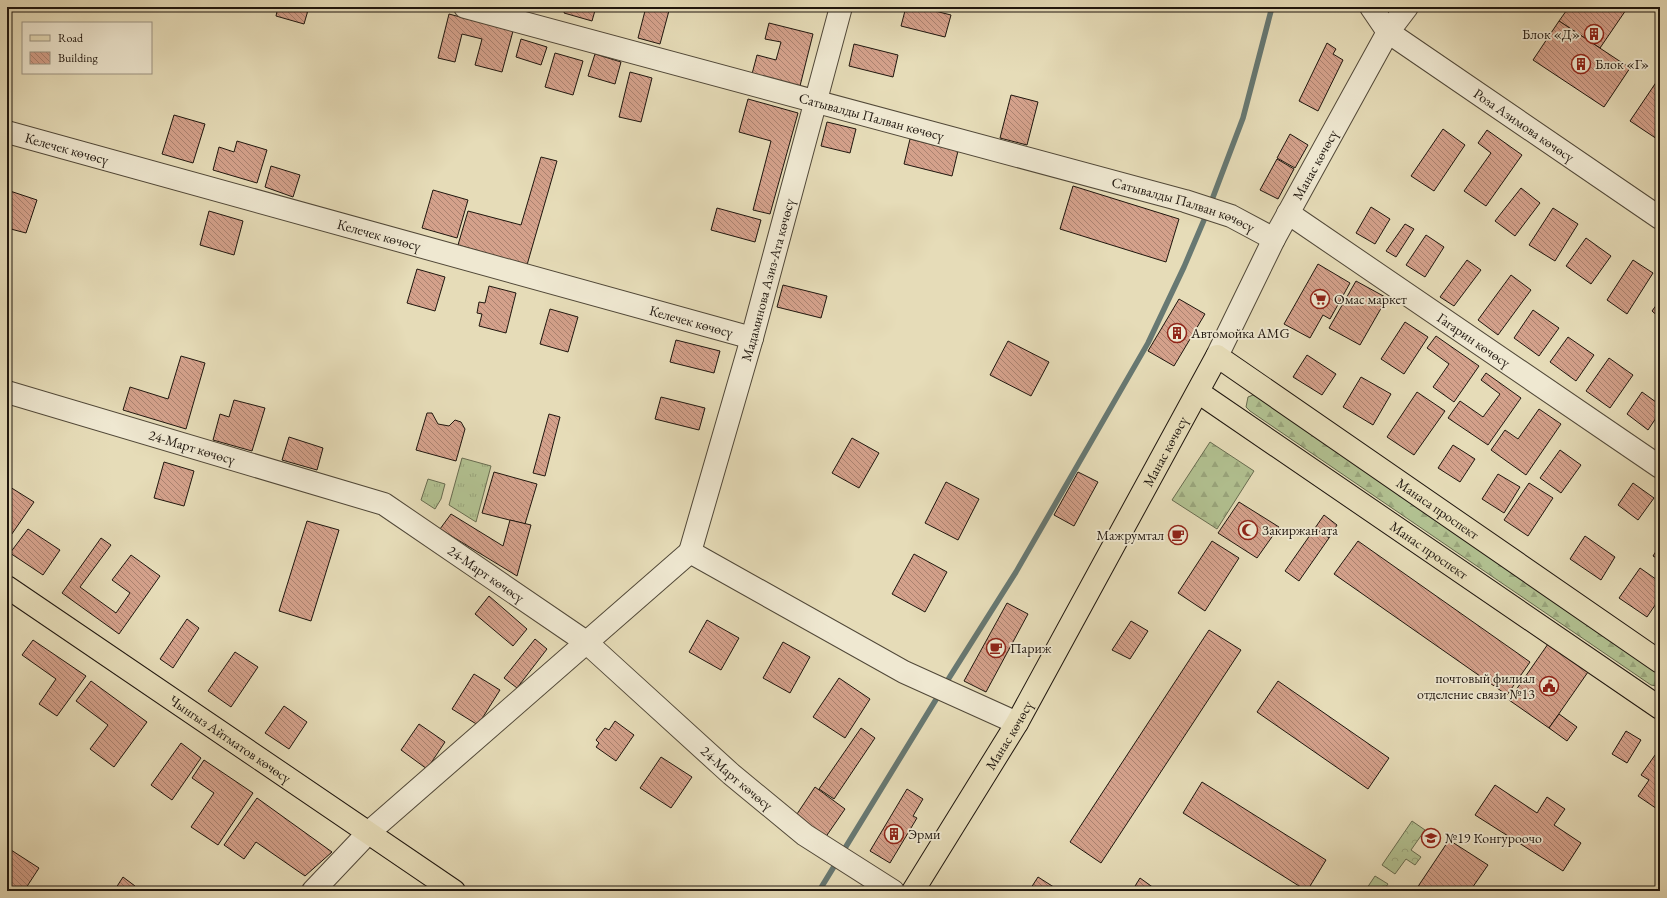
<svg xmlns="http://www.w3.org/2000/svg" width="1667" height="898" font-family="'EB Garamond',serif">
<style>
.grass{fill:url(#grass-tufts);stroke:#686c50}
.forest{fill:url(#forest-firs);stroke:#686c50}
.park{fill:url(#park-crowns);stroke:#686c50}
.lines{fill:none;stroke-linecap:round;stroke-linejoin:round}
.stream{stroke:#677872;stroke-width:5.5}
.building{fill:url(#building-back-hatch);stroke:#1f160e}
.minor-casing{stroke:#514838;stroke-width:24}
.major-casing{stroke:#1f160e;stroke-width:24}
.minor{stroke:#efe8d1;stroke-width:22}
.major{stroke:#e6dcb8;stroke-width:22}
.labels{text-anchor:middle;stroke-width:3.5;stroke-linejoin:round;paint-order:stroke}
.poi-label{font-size:14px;fill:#1f160e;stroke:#efe8d1;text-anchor:start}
.street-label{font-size:14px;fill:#1f160e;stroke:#efe8d1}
</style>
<defs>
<pattern id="grass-tufts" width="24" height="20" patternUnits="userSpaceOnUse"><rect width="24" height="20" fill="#b2c191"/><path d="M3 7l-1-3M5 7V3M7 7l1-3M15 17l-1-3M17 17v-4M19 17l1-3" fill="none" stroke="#99a57c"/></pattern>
<pattern id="forest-firs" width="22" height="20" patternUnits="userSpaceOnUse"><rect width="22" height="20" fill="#b2c191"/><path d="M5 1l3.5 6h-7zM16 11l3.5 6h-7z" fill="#99a57c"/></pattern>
<pattern id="park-crowns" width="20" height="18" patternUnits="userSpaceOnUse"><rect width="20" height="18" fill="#b2c191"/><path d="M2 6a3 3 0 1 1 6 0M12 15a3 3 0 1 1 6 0" fill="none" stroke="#99a57c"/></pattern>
<pattern id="building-back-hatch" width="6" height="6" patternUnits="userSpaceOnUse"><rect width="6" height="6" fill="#d4a18b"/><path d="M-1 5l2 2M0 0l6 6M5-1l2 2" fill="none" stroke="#ab8270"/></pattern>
</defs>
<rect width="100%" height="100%" fill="#e6dcb8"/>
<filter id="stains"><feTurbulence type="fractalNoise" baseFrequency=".005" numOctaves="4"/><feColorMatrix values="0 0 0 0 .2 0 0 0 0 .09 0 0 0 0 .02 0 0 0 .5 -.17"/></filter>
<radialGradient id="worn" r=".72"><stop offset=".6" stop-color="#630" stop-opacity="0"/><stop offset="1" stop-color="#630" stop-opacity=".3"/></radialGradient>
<!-- grass -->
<g class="grass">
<path d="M462 458 491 466 476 522 449 505Z"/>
<path d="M428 479 445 484 441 499 435 509 421 500Z"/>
</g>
<!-- forest -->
<g class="forest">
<path d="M1253 395 1262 399 1659 672 1660 682 1656 686 1651 685 1250 411 1246 407 1248 397Z"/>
<path d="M1210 442 1254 471 1217 529 1172 500Z"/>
</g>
<!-- park -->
<g class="park">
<path d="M1412 821 1425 830 1411 850 1421 857 1415 865 1406 859 1395 874 1382 865Z"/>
<path d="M1375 876 1388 884 1383 891H1365Z"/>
</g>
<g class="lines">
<!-- stream -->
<g class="stream">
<path d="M1210 205 1243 118 1272 7"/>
<path d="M944 686 1016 572 1148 343 1184 267 1207 213"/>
<path d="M842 853 940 693"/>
<path d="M819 891 838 860"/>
</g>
</g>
<!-- building -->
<g class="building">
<path d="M278 7H309L304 24 276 16Z"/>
<path d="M566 7H596L592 21 564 13Z"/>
<path d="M646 7H670L660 44 638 38Z"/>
<path d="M906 7H919L951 15 945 37 901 26Z"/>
<path d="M1569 7H1628L1600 48 1559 21Z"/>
<path d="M449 14 513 31 502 72 475 65 482 39 462 34 455 62 438 58Z"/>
<path d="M1559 21 1630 68 1604 107 1533 60Z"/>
<path d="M769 23 813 34 800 86 752 74 757 55 776 60 781 42 765 39Z"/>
<path d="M521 39 547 47 541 65 516 57Z"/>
<path d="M1327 43 1336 49 1333 54 1343 60 1318 111 1299 101Z"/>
<path d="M854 44 898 55 893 77 849 66Z"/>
<path d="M555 53 583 61 573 95 545 87Z"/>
<path d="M595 54 621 62 615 84 588 76Z"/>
<path d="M630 72 652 78 641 122 619 117Z"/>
<path d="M1657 81 1660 83V141L1630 121Z"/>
<path d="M1011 95 1038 102 1027 145 1000 138Z"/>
<path d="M748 99 798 113 770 214 753 210 771 141 739 132Z"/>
<path d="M174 115 205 124 193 163 162 154Z"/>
<path d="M827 122 856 129 850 153 821 146Z"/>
<path d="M1443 129 1465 145 1434 191 1411 176Z"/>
<path d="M1487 130 1522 155 1486 206 1464 191 1491 153 1478 143Z"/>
<path d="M1290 134 1308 145 1295 168 1277 158Z"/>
<path d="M910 139 958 151 952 176 904 164Z"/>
<path d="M237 141 267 150 257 183 213 170 219 147 234 152Z"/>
<path d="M541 157 557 161 527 265 458 245 468 211 521 225Z"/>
<path d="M1277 159 1294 169 1278 199 1260 190Z"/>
<path d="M271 166 300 175 293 197 265 187Z"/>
<path d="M1073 186 1179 219 1166 262 1060 229Z"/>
<path d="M1521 188 1540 203 1515 236 1495 221Z"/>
<path d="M7 190 37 200 26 233 7 228Z"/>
<path d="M433 190 468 200 457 238 422 228Z"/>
<path d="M1371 207 1390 219 1375 244 1356 233Z"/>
<path d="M717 208 761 220 755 242 711 230Z"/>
<path d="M1553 208 1578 224 1555 261 1529 245Z"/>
<path d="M209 211 243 221 234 255 200 245Z"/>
<path d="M1405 224 1414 229 1396 257 1386 251Z"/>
<path d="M1426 235 1444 247 1425 277 1406 265Z"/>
<path d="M1586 238 1611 256 1591 284 1566 266Z"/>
<path d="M1467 260 1481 270 1454 306 1440 297Z"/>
<path d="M1633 260 1653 273 1627 314 1607 300Z"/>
<path d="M1318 264 1350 283 1330 319 1323 315 1310 338 1284 324Z"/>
<path d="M417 269 445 277 435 311 407 303Z"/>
<path d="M1511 275 1531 290 1498 335 1478 320Z"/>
<path d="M1356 281 1387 298 1360 345 1329 328Z"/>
<path d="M783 285 827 296 821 318 777 307Z"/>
<path d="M489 286 516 293 506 333 479 326 482 314 477 313 479 302 485 303Z"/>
<path d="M1179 299 1205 314 1174 366 1148 351Z"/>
<path d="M1660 300V318L1652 311Z"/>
<path d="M550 309 578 317 568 352 540 344Z"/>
<path d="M1533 310 1559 328 1539 356 1514 338Z"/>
<path d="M7 320 11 321 7 338Z"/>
<path d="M1405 322 1428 337 1404 374 1381 359Z"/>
<path d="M1436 336 1479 366 1454 402 1433 387 1449 364 1427 348Z"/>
<path d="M1568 337 1594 355 1576 381 1550 362Z"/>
<path d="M676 340 720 351 714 373 670 362Z"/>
<path d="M1008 341 1049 362 1031 396 990 375Z"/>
<path d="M1307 355 1336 374 1322 395 1293 377Z"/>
<path d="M181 356 205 363 186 429 123 410 130 387 168 399Z"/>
<path d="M1609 358 1633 375 1610 408 1586 391Z"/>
<path d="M1486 373 1521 398 1488 445 1448 418 1460 401 1483 417 1500 394 1481 380Z"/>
<path d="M1361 377 1391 394 1373 425 1343 407Z"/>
<path d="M1417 392 1445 411 1414 455 1387 437Z"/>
<path d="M1642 392 1660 405V412L1648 430 1627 414Z"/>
<path d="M661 397 705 408 699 430 655 419Z"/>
<path d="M234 400 265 408 252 451 213 440 220 414 229 417Z"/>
<path d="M1539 409 1561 424 1526 475 1491 450 1505 430 1518 439Z"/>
<path d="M427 413H432L438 424 449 426 455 420 461 422 465 429 456 461 416 450Z"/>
<path d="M549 414 560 417 545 476 533 473Z"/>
<path d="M289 437 323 448 317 470 282 460Z"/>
<path d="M852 438 879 453 859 488 832 473Z"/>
<path d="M1453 445 1475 459 1460 482 1438 468Z"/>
<path d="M1560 450 1581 465 1561 493 1540 478Z"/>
<path d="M164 462 194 471 184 506 154 498Z"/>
<path d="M494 472 537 484 525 524 482 513Z"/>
<path d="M1078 472 1098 482 1074 526 1054 515Z"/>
<path d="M1498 474 1520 487 1504 513 1482 499Z"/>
<path d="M946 482 979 499 958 540 925 523Z"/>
<path d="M1529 483 1553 498 1528 536 1504 520Z"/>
<path d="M1633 483 1654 498 1638 520 1618 505Z"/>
<path d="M10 487 34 502 7 541V491Z"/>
<path d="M1239 502 1279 527 1257 558 1218 533Z"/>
<path d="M451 514 503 546 510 520 531 525 517 576 440 529Z"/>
<path d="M1324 515 1337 525 1329 538 1315 528Z"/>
<path d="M307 521 339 530 311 621 279 611Z"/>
<path d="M1315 528 1329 538 1299 581 1285 571Z"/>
<path d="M28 529 60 550 43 575 10 553Z"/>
<path d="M1585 536 1615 557 1601 580 1570 559Z"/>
<path d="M101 538 111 545 80 587 116 613 130 593 112 580 131 555 160 576 119 634 62 593Z"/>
<path d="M1212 541 1239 558 1205 611 1178 593Z"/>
<path d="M1358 541 1530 662 1507 695 1334 574Z"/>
<path d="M1660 545V560L1653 556Z"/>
<path d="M914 554 947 572 925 612 892 594Z"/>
<path d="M1640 568 1660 582V598L1647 617 1619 598Z"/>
<path d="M489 596 527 629 513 646 475 614Z"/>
<path d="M1007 603 1028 614 986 692 964 681Z"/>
<path d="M187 619 199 628 173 668 160 659Z"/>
<path d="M707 620 739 638 721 670 689 652Z"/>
<path d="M1131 621 1148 631 1130 659 1112 650Z"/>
<path d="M1209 630 1241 650 1101 863 1070 842Z"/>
<path d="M535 639 547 649 517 688 504 678Z"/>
<path d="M33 640 86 676 57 716 39 704 56 679 22 655Z"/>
<path d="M783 642 810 657 790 693 763 678Z"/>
<path d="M1548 644 1588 672 1549 728 1509 700Z"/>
<path d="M235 652 258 667 231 707 208 691Z"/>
<path d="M474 674 500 690 478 725 452 709Z"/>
<path d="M839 678 870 699 845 738 813 717Z"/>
<path d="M91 681 147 722 114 767 90 749 108 725 76 701Z"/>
<path d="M1278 681 1389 758 1368 789 1257 712Z"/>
<path d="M284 706 307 722 289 749 265 733Z"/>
<path d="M1559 714 1577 727 1567 741 1549 728Z"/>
<path d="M615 721 634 735 616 761 596 747 599 743 596 740 605 728 609 730Z"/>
<path d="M419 724 445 742 427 769 401 750Z"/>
<path d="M861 728 875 738 834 799 819 789Z"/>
<path d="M1626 731 1641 740 1627 763 1612 754Z"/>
<path d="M181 743 201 758 172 800 151 785Z"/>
<path d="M1660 748V811L1638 796 1649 780 1641 775Z"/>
<path d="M661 757 692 777 671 808 640 788Z"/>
<path d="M204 760 253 793 218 845 191 827 214 793 192 778Z"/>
<path d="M1202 782 1326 860 1307 891 1183 813Z"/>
<path d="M1495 785 1537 813 1547 797 1565 809 1554 825 1581 843 1563 871 1475 815Z"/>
<path d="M815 787 845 809 825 838 795 817Z"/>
<path d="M907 789 923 799 913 816 917 818 890 863 870 851Z"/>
<path d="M257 798 332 852 305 876 256 842 244 859 224 845Z"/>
<path d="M1449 840 1488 865 1470 891H1415Z"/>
<path d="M11 850 39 868 24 891H7V857Z"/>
<path d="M123 877 135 886 131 891H114Z"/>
<path d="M1038 877 1060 891H1029Z"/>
<path d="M1140 878 1158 891H1132Z"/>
</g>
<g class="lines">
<!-- minor casing -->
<g class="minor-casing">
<g id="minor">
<path id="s1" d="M465 7 1185 201 1231 216 1274 239"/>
<path id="s2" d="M1371 7 1388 32 1660 218"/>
<path id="s3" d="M7 132 752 338"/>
<path id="s4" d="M1288 213 1660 467"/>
<path id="s5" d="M1217 356 1274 239 1388 32 1407 7"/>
<path id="s6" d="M7 392 384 504 586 642 731 774 805 835 893 891"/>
<path id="s7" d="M690 552 752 338 841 7"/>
<path d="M690 552 904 672 1017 723"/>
<path d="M313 891 368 833 690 552"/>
</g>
</g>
<!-- major casing -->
<g class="major-casing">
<g id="major">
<path id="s8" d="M1198 392 1660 708"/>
<path id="s9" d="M7 587 454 891"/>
<path id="s10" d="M913 891 1017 723 1217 356 1660 662"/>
</g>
</g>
<!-- minor -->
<use href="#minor" class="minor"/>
<!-- major -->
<use href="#major" class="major"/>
</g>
<!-- icons -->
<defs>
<g id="building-ring" transform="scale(1)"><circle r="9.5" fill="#efe8d1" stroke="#8f2418" stroke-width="1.5"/><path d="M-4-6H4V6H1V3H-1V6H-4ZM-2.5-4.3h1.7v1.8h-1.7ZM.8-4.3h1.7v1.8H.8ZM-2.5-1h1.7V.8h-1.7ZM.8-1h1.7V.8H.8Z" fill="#8f2418"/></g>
<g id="supermarket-ring" transform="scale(1)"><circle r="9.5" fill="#efe8d1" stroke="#8f2418" stroke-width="1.5"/><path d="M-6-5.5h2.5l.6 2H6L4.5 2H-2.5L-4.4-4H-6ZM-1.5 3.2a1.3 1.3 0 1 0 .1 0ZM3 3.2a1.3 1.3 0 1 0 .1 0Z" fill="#8f2418"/></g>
<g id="mosque-ring" transform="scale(1)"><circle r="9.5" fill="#efe8d1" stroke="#8f2418" stroke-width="1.5"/><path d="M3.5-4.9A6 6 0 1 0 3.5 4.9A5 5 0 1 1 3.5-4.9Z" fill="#8f2418"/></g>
<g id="cafe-ring" transform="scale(1)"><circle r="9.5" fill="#efe8d1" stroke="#8f2418" stroke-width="1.5"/><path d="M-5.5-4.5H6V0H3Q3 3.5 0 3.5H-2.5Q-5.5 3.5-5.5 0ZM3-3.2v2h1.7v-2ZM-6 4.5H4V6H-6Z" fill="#8f2418"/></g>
<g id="civic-ring" transform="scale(1)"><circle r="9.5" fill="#efe8d1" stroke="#8f2418" stroke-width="1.5"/><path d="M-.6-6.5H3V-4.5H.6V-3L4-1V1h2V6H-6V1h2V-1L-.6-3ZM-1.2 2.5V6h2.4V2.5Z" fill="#8f2418"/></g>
<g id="school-ring" transform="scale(1)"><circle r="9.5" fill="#efe8d1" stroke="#8f2418" stroke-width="1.5"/><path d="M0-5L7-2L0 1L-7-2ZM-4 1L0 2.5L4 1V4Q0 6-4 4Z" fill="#8f2418"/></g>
</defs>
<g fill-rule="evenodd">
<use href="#building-ring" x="1594" y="34"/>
<use href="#building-ring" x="1581" y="64"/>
<use href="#supermarket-ring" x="1320" y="299"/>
<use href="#building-ring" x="1177" y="333"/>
<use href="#mosque-ring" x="1248" y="530"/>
<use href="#cafe-ring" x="1178" y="535"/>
<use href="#cafe-ring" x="996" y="648"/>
<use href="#civic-ring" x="1549" y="686"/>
<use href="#building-ring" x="894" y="834"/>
<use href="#school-ring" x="1431" y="838"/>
</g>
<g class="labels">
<!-- poi labels -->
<g class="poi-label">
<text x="1580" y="39" text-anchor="end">Блок «Д»</text>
<text x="1595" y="69">Блок «Г»</text>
<text x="1334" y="304">Омас маркет</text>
<text x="1191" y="338">Автомойка AMG</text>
<text x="1262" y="535">Закиржан ата</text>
<text x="1164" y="540" text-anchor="end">Мажрумтал</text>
<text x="1010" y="653">Париж</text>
<text x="1535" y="683" text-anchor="end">почтовый филиал<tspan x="1535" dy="16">отделение связи №13</tspan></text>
<text x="908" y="839">Эрми</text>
<text x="1445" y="843">№19 Конгуроочо</text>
</g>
<!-- street labels -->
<g class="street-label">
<text dy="5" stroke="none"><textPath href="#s1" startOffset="421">Сатывалды Палван көчөсү</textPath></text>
<text dy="5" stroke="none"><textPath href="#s2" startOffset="195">Роза Азимова көчөсү</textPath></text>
<text dy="5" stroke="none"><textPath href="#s3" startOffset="62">Келечек көчөсү</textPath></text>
<text dy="5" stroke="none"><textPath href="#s5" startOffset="215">Манас көчөсү</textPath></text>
<text dy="5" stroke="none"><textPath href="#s1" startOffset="745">Сатывалды Палван көчөсү</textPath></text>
<text dy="5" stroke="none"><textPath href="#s3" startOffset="386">Келечек көчөсү</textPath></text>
<text dy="5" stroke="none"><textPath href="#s7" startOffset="283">Мадаминова Азиз-Ата көчөсү</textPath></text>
<text dy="5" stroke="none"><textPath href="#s3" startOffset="710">Келечек көчөсү</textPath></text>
<text dy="5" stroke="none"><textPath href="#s4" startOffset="225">Гагарин көчөсү</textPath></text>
<text dy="5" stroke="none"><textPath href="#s6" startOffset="193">24-Март көчөсү</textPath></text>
<text dy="5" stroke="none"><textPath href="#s10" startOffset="507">Манас көчөсү</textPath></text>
<text dy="5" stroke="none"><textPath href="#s10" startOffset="884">Манаса проспект</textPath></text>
<text dy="5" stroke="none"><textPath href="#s8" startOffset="280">Манас проспект</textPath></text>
<text dy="5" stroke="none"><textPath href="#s6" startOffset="517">24-Март көчөсү</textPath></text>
<text dy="5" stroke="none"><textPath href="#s10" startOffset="183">Манас көчөсү</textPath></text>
<text dy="5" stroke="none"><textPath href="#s9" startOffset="270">Чынгыз Айтматов көчөсү</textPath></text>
<text dy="5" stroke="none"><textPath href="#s6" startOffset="841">24-Март көчөсү</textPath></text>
</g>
</g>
<!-- margin -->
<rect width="1667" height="898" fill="none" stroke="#e6dcb8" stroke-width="24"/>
<rect x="8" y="8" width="1651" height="882" fill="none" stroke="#1f160e" stroke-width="2"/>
<rect x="12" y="12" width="1643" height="874" fill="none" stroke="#1f160e"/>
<!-- legend -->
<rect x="22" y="22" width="130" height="52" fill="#efe8d1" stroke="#9c9483"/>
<rect x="30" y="35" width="20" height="6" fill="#e6dcb8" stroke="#9c9483"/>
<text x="58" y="42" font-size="12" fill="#1f160e">Road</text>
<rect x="30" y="52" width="20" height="12" fill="url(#building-back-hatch)" stroke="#9c9483"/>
<text x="58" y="62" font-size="12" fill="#1f160e">Building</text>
<rect width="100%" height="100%" filter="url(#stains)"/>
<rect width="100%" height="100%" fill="url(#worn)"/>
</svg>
